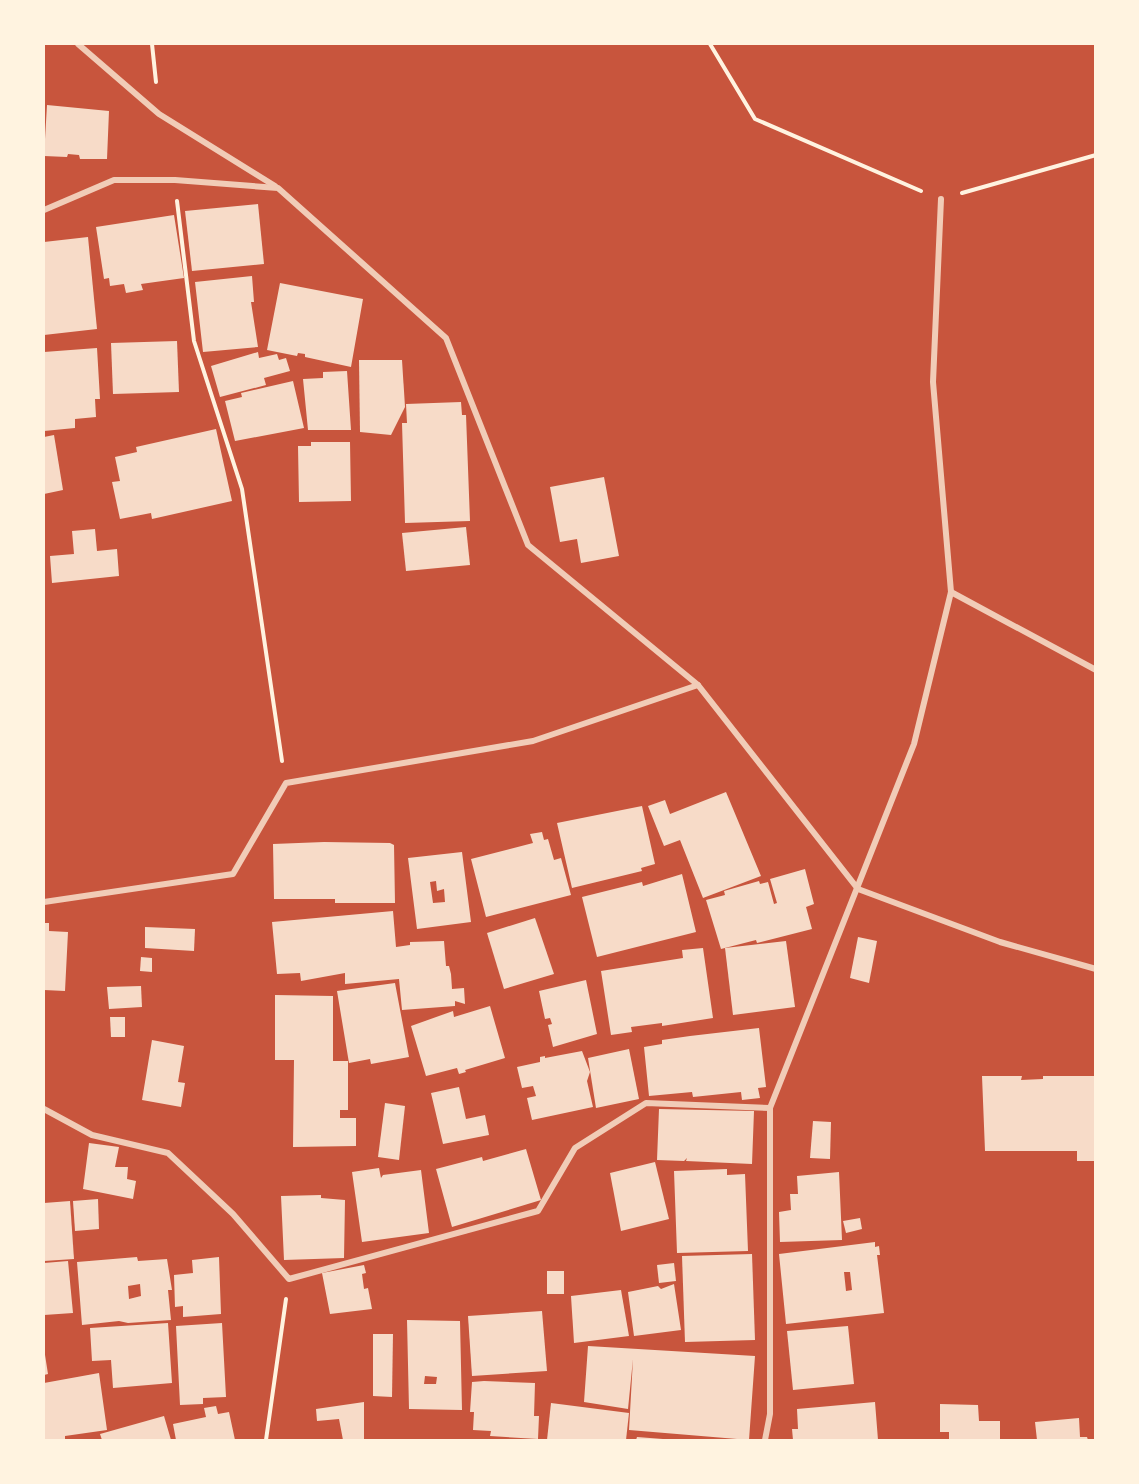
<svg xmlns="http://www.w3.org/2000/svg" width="1139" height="1484" font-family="Poppins,sans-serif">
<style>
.building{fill:#f7dbc8;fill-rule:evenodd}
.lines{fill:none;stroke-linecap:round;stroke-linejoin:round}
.path{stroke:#fff3e0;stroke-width:4}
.minor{stroke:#f1ccb7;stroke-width:6}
</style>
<rect width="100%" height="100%" fill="#c8553d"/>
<!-- building -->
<g class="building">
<path d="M47 105 109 111 107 159H80L79 155 68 154 67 157 44 156Z"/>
<path d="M258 204 264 264 192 271 185 211Z"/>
<path d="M174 215 184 278 141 284 143 290 126 293 124 284 110 286 109 278 104 279 96 227Z"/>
<path d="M88 237 97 329 44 335V242Z"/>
<path d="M252 276 254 302H251L258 347 203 352 195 282Z"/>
<path d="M280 283 363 299 351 367 305 357V354L298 353 297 356 267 350Z"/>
<path d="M177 341 179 392 113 394 111 343Z"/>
<path d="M97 348 100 399H95L96 417 75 419V428L44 431V352Z"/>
<path d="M258 352 259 358 277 354 279 360 286 358 290 371 264 378 266 385 220 397 211 366Z"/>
<path d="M359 360H402L405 407 391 435 360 432Z"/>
<path d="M347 371 351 430H308L303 379 323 378V372Z"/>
<path d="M293 381 304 428 235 441 225 401 242 397 241 393Z"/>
<path d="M461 402 462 415H466L470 521 405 523 402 423H407L406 404Z"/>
<path d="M216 429 232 501 152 519 151 513 120 519 112 482 120 481 115 457 137 452 136 447Z"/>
<path d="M54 435 63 490 44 494V437Z"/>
<path d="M311 442H350L351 501 299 502 298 446H311Z"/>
<path d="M604 477 619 556 581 563 577 539 560 542 550 487Z"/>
<path d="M466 527 470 565 406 571 402 533Z"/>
<path d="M95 529 97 551 117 549 119 576 52 583 50 556 74 554 72 531Z"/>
<path d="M726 792 761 876 703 898 680 840 664 846 648 806 665 800 670 814Z"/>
<path d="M642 806 655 864 641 868 642 871 572 888 557 823Z"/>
<path d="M542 832 544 840 548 839 554 860 561 858 571 895 486 917 471 859 533 843 530 834Z"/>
<path d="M324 842 390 843 394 845 395 903H335V899H274L273 844Z"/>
<path d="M462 852 471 922 417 929 408 858ZM436 881 437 891 444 889 445 902 433 903 430 882Z"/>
<path d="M805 869 814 904 806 907 812 929 757 943 756 940 721 949 706 900 725 895 724 891 759 881 760 884 768 882 774 904 777 903 770 879Z"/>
<path d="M682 874 696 932 597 957 582 897 642 882 643 886Z"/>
<path d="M393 911 396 947 410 945V942L444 941 446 966H449L451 974 452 989 464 988 465 1004 455 1001V1006L402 1010 399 979 345 984V973L301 981 300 973 277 974 272 922Z"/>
<path d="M535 918 554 974 504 989 487 933Z"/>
<path d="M44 923H49V931L68 932 65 991 44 990Z"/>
<path d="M145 927 195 929 194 951 145 948Z"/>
<path d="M858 937 877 941 869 983 850 978Z"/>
<path d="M786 941 795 1007 733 1015 725 948Z"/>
<path d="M703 948 713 1018 662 1026V1023L631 1027 632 1032 611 1035 601 971 683 958 682 950Z"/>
<path d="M141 957 152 958V972L140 971Z"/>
<path d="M586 980 597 1034 553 1047 548 1025 552 1024 550 1018 545 1019 539 991Z"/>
<path d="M395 983 409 1057 371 1064 370 1059 349 1063 337 991Z"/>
<path d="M141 986 142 1007 109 1009 107 987Z"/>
<path d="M275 995 333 996V1061H348V1110H340V1118H356V1146L293 1147 294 1060H275Z"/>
<path d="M490 1006 505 1058 465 1070 466 1072 459 1074 457 1068 426 1076 411 1026 453 1011 454 1017Z"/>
<path d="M110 1017H125V1037H111Z"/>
<path d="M759 1028 766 1087 758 1088 760 1098 742 1100 741 1092 693 1097 692 1092 649 1096 644 1047 662 1044V1040L690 1036Z"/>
<path d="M152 1040 184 1046 178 1082 185 1083 181 1107 142 1100Z"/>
<path d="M629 1049 639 1099 596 1108 588 1058Z"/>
<path d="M582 1051 590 1072 587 1081 593 1107 532 1120 527 1098 536 1096 533 1086 522 1088 517 1067 540 1062V1057L545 1056V1058Z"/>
<path d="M982 1076H1022L1021 1080 1043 1079V1076H1096V1161H1077V1151H985Z"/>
<path d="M459 1087 466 1119 485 1115 489 1135 443 1144 431 1093Z"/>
<path d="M385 1103 405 1106 399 1160 378 1157Z"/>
<path d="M659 1109 754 1111 752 1164 686 1161 687 1158 684 1161 657 1160Z"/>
<path d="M813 1121 831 1122 830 1159 810 1158Z"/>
<path d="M89 1143 119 1147 115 1167H128L127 1179 136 1181 133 1199 83 1189Z"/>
<path d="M526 1149 541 1200 452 1227 436 1169 482 1157 483 1161Z"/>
<path d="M655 1162 669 1219 621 1231 610 1173Z"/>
<path d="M379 1168 381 1178 383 1175 421 1170 429 1233 362 1242 352 1172Z"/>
<path d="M727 1169V1175L745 1174 748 1251 677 1253 674 1171Z"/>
<path d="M839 1172 842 1240 780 1242 779 1212 791 1210 790 1194H798L797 1176Z"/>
<path d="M321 1195V1198L345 1200 344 1258 284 1260 281 1196Z"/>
<path d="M98 1199 99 1229 75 1231 73 1201Z"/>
<path d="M70 1201 74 1259 44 1261V1203Z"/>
<path d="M860 1218 862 1229 846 1233 843 1221Z"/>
<path d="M875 1242V1247L879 1246 880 1255H877L884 1313 786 1324 779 1254ZM844 1272H850L852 1290 846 1291Z"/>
<path d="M752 1254 755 1340 685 1342 682 1256Z"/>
<path d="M137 1257 138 1261 167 1259 172 1290H168L171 1320 128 1323 119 1321 82 1325 77 1262ZM140 1284 141 1296 129 1299 128 1286Z"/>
<path d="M219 1257 221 1314 183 1317V1306L175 1307 174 1275 193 1273 192 1260Z"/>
<path d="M68 1261 73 1313 44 1315V1263Z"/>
<path d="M674 1263 676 1281 659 1283 657 1265Z"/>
<path d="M364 1265 366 1273 362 1274 364 1289 368 1288 372 1309 330 1314 322 1273Z"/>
<rect x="547" y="1271" width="17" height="23"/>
<path d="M674 1284 681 1330 634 1336 628 1292 658 1286 661 1289Z"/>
<path d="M621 1290 629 1336 574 1343 571 1296Z"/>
<path d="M542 1311 547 1371 472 1376 468 1316Z"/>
<path d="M407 1320 460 1321 462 1410 409 1409ZM425 1376 437 1377 436 1384H424Z"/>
<path d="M168 1323 172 1383 113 1388 111 1360 92 1361 90 1328Z"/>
<path d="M222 1323 226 1397 203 1398V1404L180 1405 176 1326Z"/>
<path d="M848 1326 854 1384 793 1390 787 1331Z"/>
<path d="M373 1334H393L392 1397 373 1396Z"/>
<path d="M588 1346 755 1356 749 1440 629 1430 633 1359 628 1409 584 1402Z"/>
<path d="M45 1355 48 1374 44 1375V1355Z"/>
<path d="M99 1373 107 1430 65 1436V1440H44V1383Z"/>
<path d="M484 1381 535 1383 534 1416H539L538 1439 490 1436 491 1431 473 1430 474 1412H470L472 1382Z"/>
<path d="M364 1402V1440H343L339 1419 317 1421 316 1409Z"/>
<path d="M875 1402 878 1440H793L792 1429H798L797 1409Z"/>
<path d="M551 1403 629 1413 626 1440H547Z"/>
<path d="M940 1404 978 1405 979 1421H1000V1440H949V1432H940Z"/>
<path d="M216 1406 218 1414 229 1412 235 1440H176L173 1424 206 1417 204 1408Z"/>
<path d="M164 1416 171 1440H102L100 1434Z"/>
<path d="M1079 1418 1080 1437H1087L1088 1440H1037L1035 1422Z"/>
<path d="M637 1437 663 1439V1440H636Z"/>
</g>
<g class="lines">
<!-- path -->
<g class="path">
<path d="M152 44 156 82"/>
<path d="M710 44 755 119 921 191"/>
<path d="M962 193 1096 155"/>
<path d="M177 201 194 341 242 489 282 761"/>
<path d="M266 1440 286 1299"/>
</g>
<!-- minor -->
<g class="minor">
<path d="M78 44 159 114 275 186"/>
<path d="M44 210 114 180H175L278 188 446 338 528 545 698 685 858 889 1000 942 1096 969"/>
<path d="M951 592 1096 670"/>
<path d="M44 902 233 874 286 783 533 741 698 685"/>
<path d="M44 1109 92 1135 168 1153 233 1214 289 1279 538 1211 575 1148 646 1103 770 1108"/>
<path d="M765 1440 770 1414V1108L914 744 951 592 933 382 941 199"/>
</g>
</g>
<!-- border -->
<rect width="1139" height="1484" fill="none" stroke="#fff3e0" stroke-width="90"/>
</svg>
